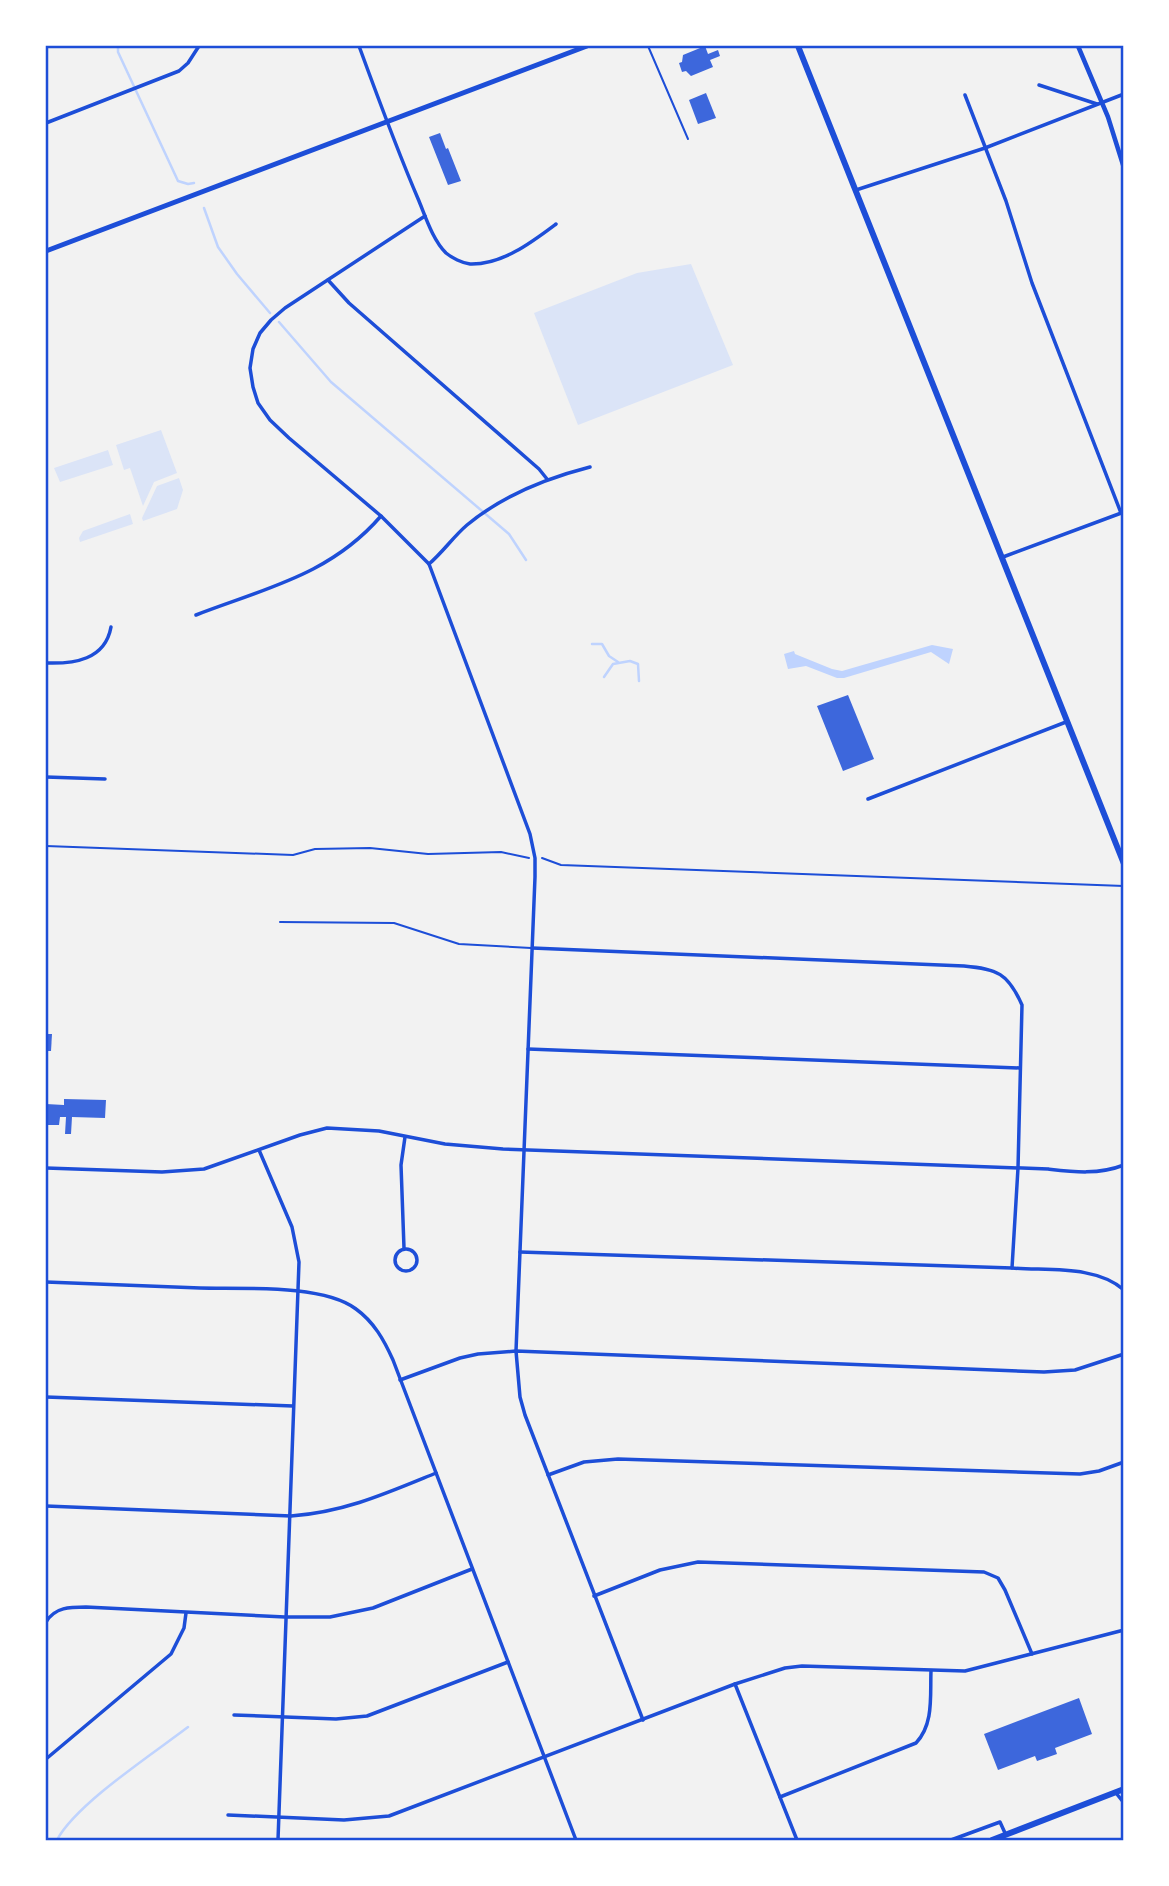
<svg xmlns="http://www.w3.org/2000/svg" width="1169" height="1886" font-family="Mulish,sans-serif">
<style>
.green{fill:#dbe4f7}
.water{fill:#bfd3fe}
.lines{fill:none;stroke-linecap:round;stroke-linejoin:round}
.stream{stroke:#bfd3fe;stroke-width:2.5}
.building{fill:#3d67dc}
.path{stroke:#1d4ed8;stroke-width:2}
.service{stroke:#1d4ed8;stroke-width:2}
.minor{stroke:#1d4ed8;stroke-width:3.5}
.tertiary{stroke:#1d4ed8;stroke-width:4.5}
.secondary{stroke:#1d4ed8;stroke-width:5}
.primary{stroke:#1d4ed8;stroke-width:6}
.neatline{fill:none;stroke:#1d4ed8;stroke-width:2.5}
</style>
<rect width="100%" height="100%" fill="#f2f2f2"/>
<!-- green -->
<g class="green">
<path d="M691 264 733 365 578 425 534 313 637 273Z"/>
<path d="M161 430 177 473 154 482 143 506 130 468 124 470 116 445Z"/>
<path d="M108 450 113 465 60 482 54 468Z"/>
<path d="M179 478 183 490 177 509 143 521 142 518 157 486Z"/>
<path d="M130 514 133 524 80 542 79 538 83 531Z"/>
</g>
<!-- water -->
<path class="water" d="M932 645 953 649 949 664 931 652 844 678H837L806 666 788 669 784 654 794 651 795 654 832 669 842 671Z"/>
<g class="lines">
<!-- stream -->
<g class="stream">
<path d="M118 46V52L178 181 188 184 194 183"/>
<path d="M204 208 218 247 237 274 270 313"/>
<path d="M279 322 331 382 509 534 526 560"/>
<path d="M592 644H602L609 656 618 662"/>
<path d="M604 677 613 664 630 661 638 664 639 681"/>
<path d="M57 1840C76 1804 154 1753 188 1727"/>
</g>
</g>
<!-- building -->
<g class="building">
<path d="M705 46 708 54 718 50 720 56 710 60 713 67 691 76 686 71 682 72 679 63 682 62 683 55Z"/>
<path d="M706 93 716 118 698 124 689 100Z"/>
<path d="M440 133 446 149 448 148 461 181 448 185 429 137Z"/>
<path d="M848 695 874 759 843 771 817 706Z"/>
<path d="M46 1034H52L51 1051H46Z"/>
<path d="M64 1099 106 1100 105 1118 72 1117 71 1134H65L66 1117H60L59 1125H46V1104L64 1105Z"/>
<path d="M1079 1698 1092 1734 1055 1748 1057 1754 1037 1761 1035 1756 998 1770 984 1734Z"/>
</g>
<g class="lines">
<!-- path -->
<g class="path">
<path d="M46 846 293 855 315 849 370 848 428 854 501 852 529 858"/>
<path d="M542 858 561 865 1124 886"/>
</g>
<!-- service -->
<g class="service">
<path d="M648 46 688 139"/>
<path d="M280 922 394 923 459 944 531 948"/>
</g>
<!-- minor -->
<g class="minor">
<path d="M359 46C378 98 397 150 419 201 426 218 433 240 446 253 452 258 462 263 470 264 502 265 532 242 556 224"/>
<path d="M1039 85 1097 104"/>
<path d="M965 95 1006 201 1032 283 1121 513"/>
<path d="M46 123 179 71 188 63 199 46"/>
<path d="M856 190 985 148 1124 94"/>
<path d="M425 216 285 308 271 320 260 333 253 349 250 368 253 387 258 403 270 420 289 438 381 516 429 564 530 834 535 858V877L516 1351 520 1397 525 1415 643 1720"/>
<path d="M328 280 349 303 539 469 547 479"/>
<path d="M1003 557 1124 512"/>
<path d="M429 564C443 552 453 537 467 525 502 496 547 478 590 467"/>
<path d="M196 615C266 588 330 575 381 516"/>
<path d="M46 663C74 664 105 660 111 627"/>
<path d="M46 777 105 779"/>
<path d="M868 799 1066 722"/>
<path d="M532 948 964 966C997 969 1008 973 1022 1005L1018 1168 1012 1268"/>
<path d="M528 1049 1020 1068"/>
<path d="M259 1150 292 1227 299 1262 278 1840"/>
<path d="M46 1168 162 1172 204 1169 300 1135 327 1128 379 1131 445 1144 503 1149 1048 1169C1074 1172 1098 1175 1124 1165"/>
<path d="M404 1248 401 1165 405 1137"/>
<circle cx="406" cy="1260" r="11"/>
<path d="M520 1252 1012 1268C1048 1271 1096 1265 1124 1290"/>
<path d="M46 1282C97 1284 148 1286 200 1288 242 1289 323 1284 356 1309 374 1322 384 1340 393 1360L576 1840"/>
<path d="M400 1380 460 1358 478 1354 516 1351 1044 1372 1075 1370 1124 1354"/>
<path d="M46 1397 293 1406"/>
<path d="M548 1475 584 1462 618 1459 1080 1474 1099 1471 1124 1462"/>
<path d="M46 1506 291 1516C345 1512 387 1493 436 1473"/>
<path d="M594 1596 660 1570 698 1562 984 1572 998 1578 1005 1590 1032 1654"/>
<path d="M46 1622C55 1607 70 1607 86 1607L285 1617H330L373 1608 472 1569"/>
<path d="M735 1684 797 1840"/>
<path d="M234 1715 336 1719 367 1716 508 1662"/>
<path d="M46 1759 171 1654 184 1628 186 1613"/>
<path d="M1116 1793 1124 1803"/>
<path d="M780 1797 916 1743C934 1724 930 1696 931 1671"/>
<path d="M228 1815 344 1820 389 1816 735 1684 785 1668 802 1666 965 1671 1124 1630"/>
<path d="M951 1840 1000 1822 1005 1833"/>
</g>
<!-- tertiary -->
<path class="tertiary" d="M1078 46 1108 117 1124 168"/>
<!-- secondary -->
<path class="secondary" d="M46 251 587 46"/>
<!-- primary -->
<g class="primary">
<path d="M798 46 1124 864"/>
<path d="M992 1840 1124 1789"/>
</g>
</g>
<!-- border -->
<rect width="1169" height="1886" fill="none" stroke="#ffffff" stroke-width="94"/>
<rect x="47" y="47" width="1075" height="1792" class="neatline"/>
</svg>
